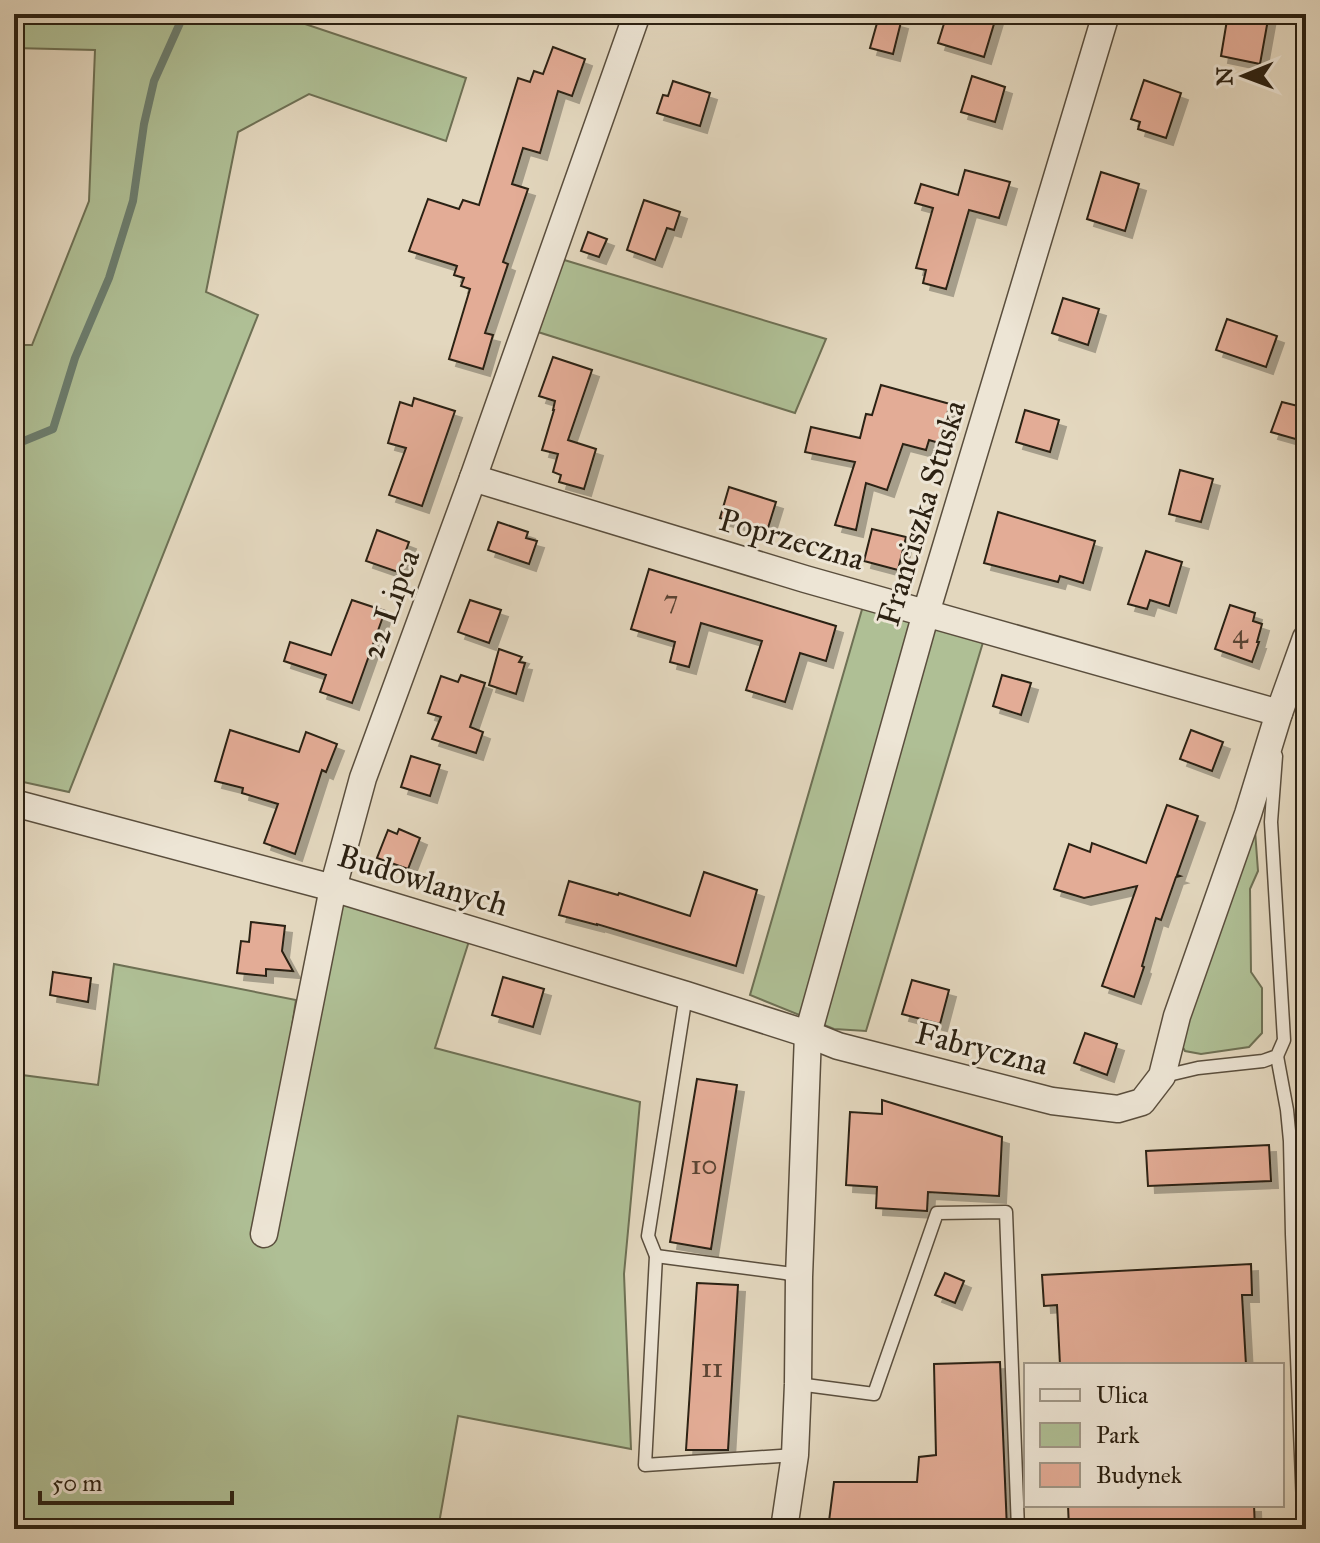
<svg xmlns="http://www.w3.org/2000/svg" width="1320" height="1543" font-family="'IM FELL Great Primer',serif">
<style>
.green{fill:#afbf95;stroke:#6e7054;stroke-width:2}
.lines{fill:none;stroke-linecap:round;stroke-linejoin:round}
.stream{stroke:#6c7d6e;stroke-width:8}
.building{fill:#e3ac96;stroke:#2c2112;stroke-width:2;filter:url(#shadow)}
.lane-casing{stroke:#5a4e3d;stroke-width:15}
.street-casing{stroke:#5a4e3d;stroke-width:29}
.lane{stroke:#ede5d5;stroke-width:12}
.street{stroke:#ede5d5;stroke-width:26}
.labels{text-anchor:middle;stroke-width:6;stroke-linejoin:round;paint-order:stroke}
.number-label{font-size:28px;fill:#5a4433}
.street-label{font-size:32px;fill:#2c2112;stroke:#ede5d5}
</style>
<defs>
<filter id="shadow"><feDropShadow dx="7" dy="7" stdDeviation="0" flood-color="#0004"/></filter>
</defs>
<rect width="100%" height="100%" fill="#e3d7be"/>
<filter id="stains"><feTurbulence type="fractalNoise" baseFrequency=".0025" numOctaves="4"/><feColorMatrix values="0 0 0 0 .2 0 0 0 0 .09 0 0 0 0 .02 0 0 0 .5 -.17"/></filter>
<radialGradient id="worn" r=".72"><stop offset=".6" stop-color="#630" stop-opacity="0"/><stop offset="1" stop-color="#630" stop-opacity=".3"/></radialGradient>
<!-- green -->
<g class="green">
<path d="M14 14H291L293 20 466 78 446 141 309 94 238 132 206 292 258 315 69 792 14 780V345H32L89 201 95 50 14 48Z"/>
<path d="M561 259 826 339 795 413 538 332Z"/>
<path d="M863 606 984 639 866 1031 834 1029 750 995Z"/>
<path d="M1254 817 1258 871 1250 889 1251 972 1262 988V1033L1249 1047 1201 1054 1185 1051 1181 1044Z"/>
<path d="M340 898 470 938 435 1048 640 1102 624 1274 631 1449 458 1416 438 1529H14V1074L98 1085 114 964 296 1000 280 1105Z"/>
</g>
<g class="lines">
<!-- stream -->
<path class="stream" d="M14 445 53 429 75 358 109 278 133 201 144 124 154 81 184 14"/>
</g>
<!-- building -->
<g class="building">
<path d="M947 14H997L984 57 938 43Z"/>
<path d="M1228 14H1269L1260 64 1221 56Z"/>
<path d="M879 16 901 22 893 54 870 48Z"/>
<path d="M553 47 585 59 572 96 558 91 540 153 523 148 512 184 528 189 503 262 508 264 485 333 493 335 483 369 449 359 470 289 461 286 464 278 454 275 457 266 409 251 428 199 459 209 463 200 479 205 518 78 530 82 534 71 543 74Z"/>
<path d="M972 76 1005 87 995 122 961 112Z"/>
<path d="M1144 80 1181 93 1166 138 1138 129 1140 122 1131 119Z"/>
<path d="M673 81 710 93 700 126 657 113 663 95 668 96Z"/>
<path d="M965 170 1010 182 999 218 969 210 946 289 923 283 926 270 916 268 933 208 915 203 921 184 958 195Z"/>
<path d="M1101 172 1139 184 1125 231 1087 219Z"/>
<path d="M644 200 680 212 674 230 667 228 655 260 627 250Z"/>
<path d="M588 232 607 239 599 257 581 251Z"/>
<path d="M1063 298 1099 309 1088 345 1052 333Z"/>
<path d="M1227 319 1277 336 1266 367 1216 350Z"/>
<path d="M553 357 592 370 568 440 596 449 584 489 559 482 561 475 553 472 558 454 542 450 554 410H553L555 401 539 396Z"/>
<path d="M881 385 950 404 939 443 929 440 926 450 903 444 887 490 866 483 856 530 835 525 855 462 805 452 811 427 860 438 866 414 872 415Z"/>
<path d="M414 398 455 411 422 506 389 495 406 448 388 443 400 402 412 406Z"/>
<path d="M1282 402 1306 408V442L1271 432Z"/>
<path d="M1025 410 1059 420 1050 452 1016 442Z"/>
<path d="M1180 470 1213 479 1201 522 1169 514Z"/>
<path d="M729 487 776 502 767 531 720 518Z"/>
<path d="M998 512 1095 541 1083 583 1060 576 1058 582 984 563Z"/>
<path d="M498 522 528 532 526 538 537 541 529 564 488 550Z"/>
<path d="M872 529 906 537 898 570 864 561Z"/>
<path d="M377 530 409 542 398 572 366 561Z"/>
<path d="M1146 551 1182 562 1169 606 1150 600 1147 609 1128 604Z"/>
<path d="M649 569 836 626 826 661 800 653 785 702 746 690 762 641 701 623 689 667 670 662 675 642 631 629Z"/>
<path d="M352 600 385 611 352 703 320 692 326 675 284 661 290 642 331 655Z"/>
<path d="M470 600 501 610 489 643 458 632Z"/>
<path d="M1230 605 1255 613 1253 621 1262 624 1257 642H1259L1252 662 1215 649Z"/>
<path d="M499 649 522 657 519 662 525 663 516 694 489 685Z"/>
<path d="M461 675 485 683 470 727 483 732 476 753 432 739 441 717 428 713 441 676 458 682Z"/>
<path d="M1002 675 1031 683 1021 715 993 706Z"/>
<path d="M230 730 299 752 306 732 337 744 326 772 322 770 295 854 264 843 278 804 242 793 243 788 215 781Z"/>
<path d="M1191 730 1223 742 1212 771 1180 759Z"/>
<path d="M411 756 440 765 430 796 401 787Z"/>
<path d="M1167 805 1198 816 1177 875 1180 876 1176 877 1161 920 1156 918 1142 966 1144 967 1134 997 1102 986 1137 886 1084 898 1054 889 1069 844 1090 852 1092 843 1146 863Z"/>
<path d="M399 829 420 838 408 869 377 858 388 830 397 834Z"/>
<path d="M704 872 757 890 736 966 597 924V925L559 915 569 881 618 895 619 893 690 916Z"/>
<path d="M251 922 285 926 282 951 293 971 266 969V976L237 973 241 941 249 942Z"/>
<path d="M53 972 91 978 88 1002 50 995Z"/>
<path d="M503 977 544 989 533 1027 492 1015Z"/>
<path d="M912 980 949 990 940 1024 902 1014Z"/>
<path d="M1085 1033 1117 1044 1107 1075 1074 1063Z"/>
<path d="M697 1079 737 1085 711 1249 670 1242Z"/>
<path d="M882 1100 1002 1137 999 1196 928 1192 927 1211 876 1208 877 1187 846 1185 850 1112 882 1114Z"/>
<path d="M1269 1145 1271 1181 1148 1186 1146 1151Z"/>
<path d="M1251 1264 1252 1295H1242L1246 1365H1060L1057 1305 1044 1306 1042 1275Z"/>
<path d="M945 1273 964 1281 955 1303 935 1295Z"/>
<path d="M697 1283 738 1285 728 1450H686Z"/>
<path d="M1000 1362 1007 1529H828L834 1482H917L919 1457 936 1455 934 1364Z"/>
<path d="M1068 1505H1254L1255 1529H1069Z"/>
</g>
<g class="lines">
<!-- lane casing -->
<g class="lane-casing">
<g id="lane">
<path d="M686 995 648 1236 656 1256 645 1465 795 1455"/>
<path d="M1277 1056 1287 1110 1290 1141 1292 1234 1304 1529"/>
<path d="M1164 1076 1198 1068 1263 1061 1277 1056 1284 1040 1271 822 1276 756"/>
<path d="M656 1256 785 1273 799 1277"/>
<path d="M798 1384 874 1394 937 1213 1006 1212 1018 1529"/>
</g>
</g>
<!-- street casing -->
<g class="street-casing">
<g id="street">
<path d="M473 478 805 579 1279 713"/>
<path d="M14 803 333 888 686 995 808 1034 838 1046 1052 1101 1118 1109 1142 1102 1162 1076 1177 1016 1248 814 1279 713 1306 638"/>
<path d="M264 1234 333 888 363 778 473 478 637 14"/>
<path d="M784 1529 795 1455 798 1384 799 1277 808 1034 926 613 1106 14"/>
</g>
</g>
<!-- lane -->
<use href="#lane" class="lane"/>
<!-- street -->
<use href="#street" class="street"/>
</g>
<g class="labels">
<!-- number labels -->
<g class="number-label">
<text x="671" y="609">7</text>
<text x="1240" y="643">4</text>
<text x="704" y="1174">10</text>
<text x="712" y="1377">11</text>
</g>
<!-- street labels -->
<g class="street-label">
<text transform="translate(921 513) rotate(-73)" y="11">Franciszka Stuska</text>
<text transform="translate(792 539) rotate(16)" y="11">Poprzeczna</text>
<text transform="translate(390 604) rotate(-70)" y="11">22 Lipca</text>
<text transform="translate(423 880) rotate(17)" y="11">Budowlanych</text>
<text transform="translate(982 1048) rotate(14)" y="11">Fabryczna</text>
</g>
</g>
<!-- margin -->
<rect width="1320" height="1543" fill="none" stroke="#e3d7be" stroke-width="48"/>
<rect x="16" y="16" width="1288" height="1511" fill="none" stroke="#2c2112" stroke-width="4"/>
<rect x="24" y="24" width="1272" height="1495" fill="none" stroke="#2c2112" stroke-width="2"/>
<!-- legend -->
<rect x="1024" y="1363" width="260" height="144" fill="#ede5d5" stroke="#a09787" stroke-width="2"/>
<rect x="1040" y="1389" width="40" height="12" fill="#ede5d5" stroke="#a09787" stroke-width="2"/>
<text x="1096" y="1403" font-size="24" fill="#2c2112">Ulica</text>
<rect x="1040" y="1423" width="40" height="24" fill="#afbf95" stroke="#a09787" stroke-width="2"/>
<text x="1096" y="1443" font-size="24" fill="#2c2112">Park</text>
<rect x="1040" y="1463" width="40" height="24" fill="#e3ac96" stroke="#a09787" stroke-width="2"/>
<text x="1096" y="1483" font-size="24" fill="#2c2112">Budynek</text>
<!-- north arrow -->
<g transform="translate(1244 76) rotate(269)" stroke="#ede5d5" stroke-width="6" paint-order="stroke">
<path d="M0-6L14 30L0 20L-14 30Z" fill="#2c2112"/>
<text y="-12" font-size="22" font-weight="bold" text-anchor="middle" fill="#2c2112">N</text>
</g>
<!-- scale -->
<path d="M40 1491v12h192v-12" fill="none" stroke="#2c2112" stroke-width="4"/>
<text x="52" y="1491" font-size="24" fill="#2c2112" stroke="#ede5d5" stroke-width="6" paint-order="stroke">50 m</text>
<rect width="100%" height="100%" filter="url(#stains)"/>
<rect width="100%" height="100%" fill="url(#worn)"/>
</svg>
